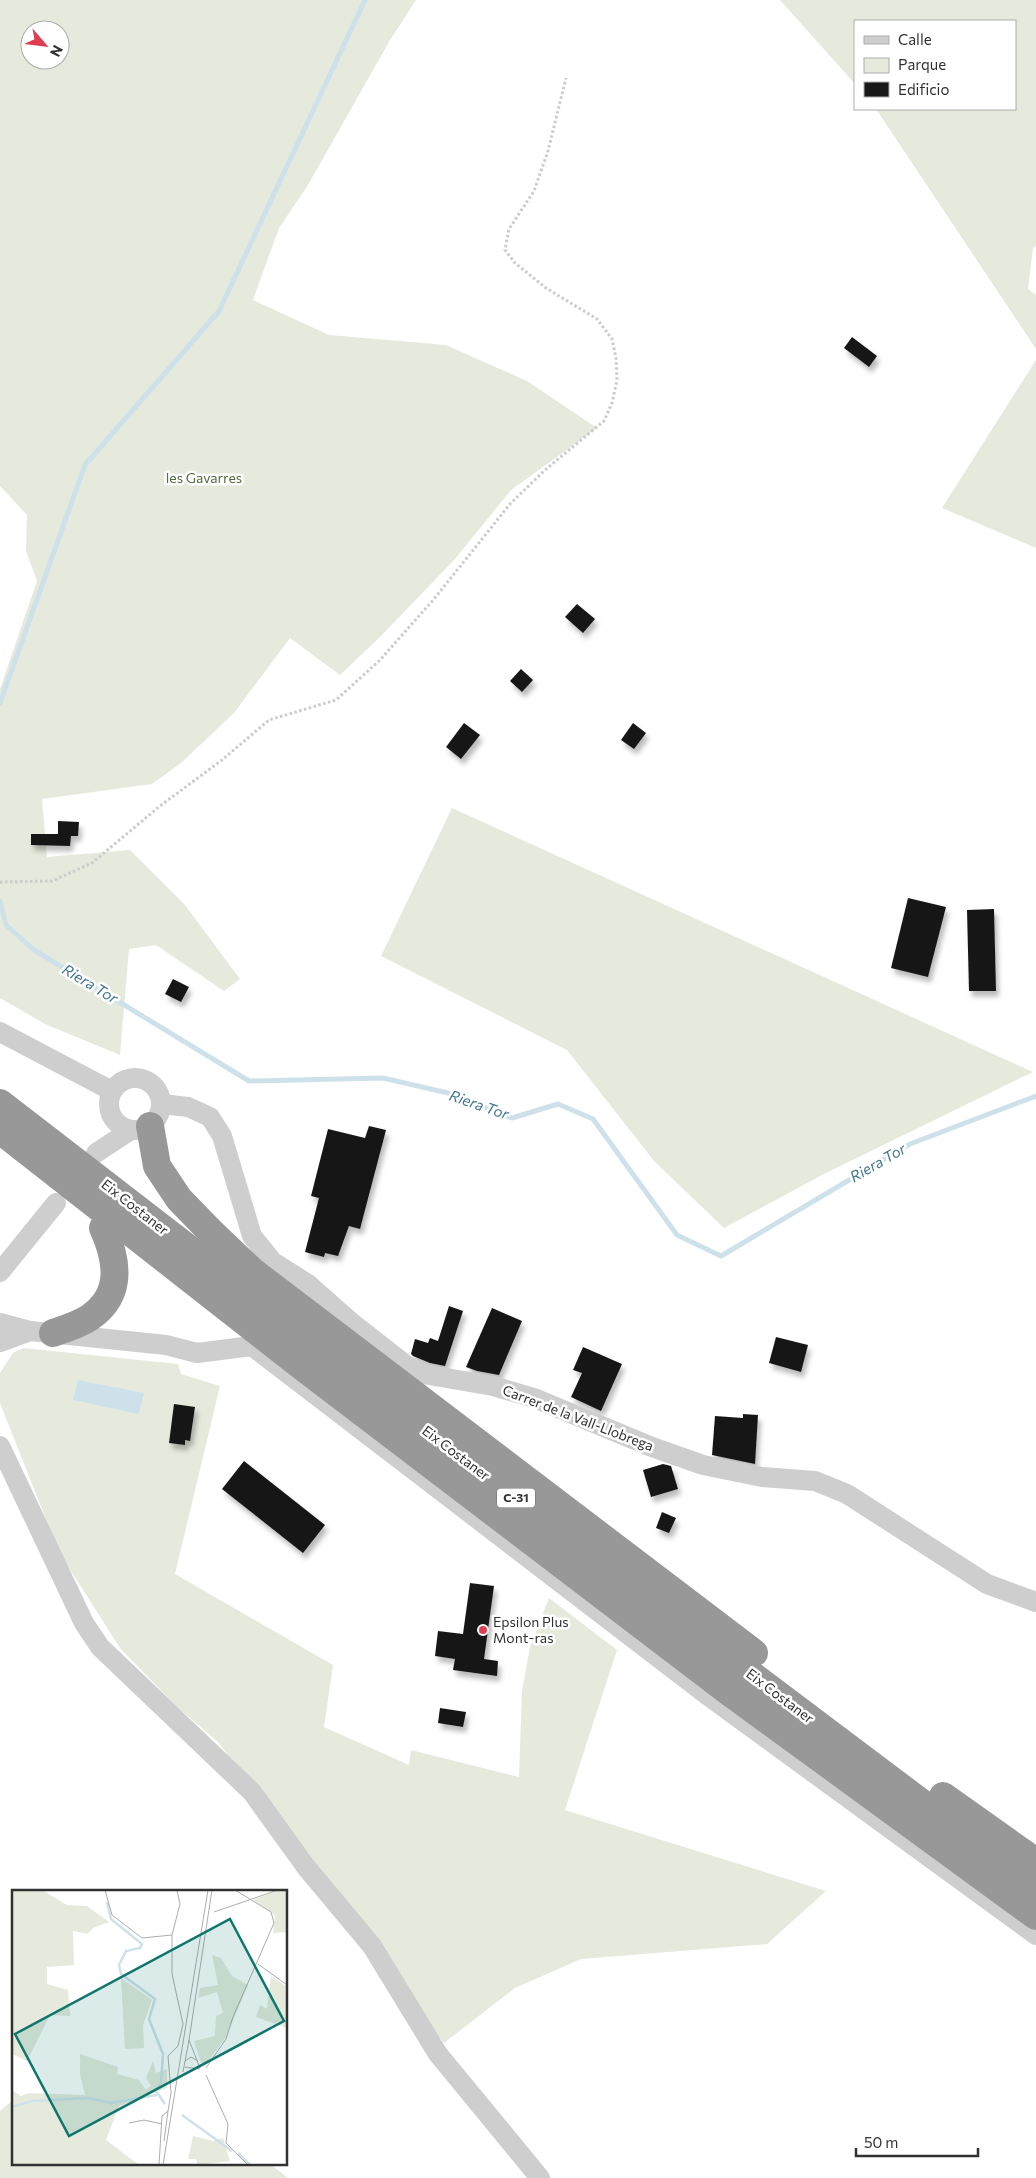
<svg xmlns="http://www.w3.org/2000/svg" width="1036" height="2178" font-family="Commissioner,sans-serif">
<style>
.green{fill:#e5eadd;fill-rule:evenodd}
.water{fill:#cee1eb}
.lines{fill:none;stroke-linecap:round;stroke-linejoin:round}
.stream{stroke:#cee1eb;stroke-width:5}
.building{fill:#181818;filter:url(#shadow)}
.path{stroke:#cbcbcb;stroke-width:3;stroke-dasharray:2.5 2.5;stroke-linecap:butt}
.minor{stroke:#cecece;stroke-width:20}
.highway{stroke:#989898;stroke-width:28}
.poi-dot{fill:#dd3e52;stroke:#fff;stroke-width:2}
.labels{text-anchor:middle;stroke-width:5;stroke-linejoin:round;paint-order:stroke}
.shield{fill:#fff;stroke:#6f6f6f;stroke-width:1}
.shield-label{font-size:12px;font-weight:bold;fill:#313131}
.park-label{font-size:14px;fill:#566b40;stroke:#fff}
.street-label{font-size:14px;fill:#313131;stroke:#fff}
.poi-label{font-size:14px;fill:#313131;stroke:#fff;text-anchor:start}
.water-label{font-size:15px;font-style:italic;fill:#427690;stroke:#fff}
.inset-river{fill:none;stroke:#cee1eb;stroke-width:2.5}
.inset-road{fill:none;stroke:#adadad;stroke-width:1}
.view{fill:#0f766e;fill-opacity:0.15;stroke:#0f766e;stroke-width:2.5}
.inset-edge{fill:none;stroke:#313131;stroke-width:2.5}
</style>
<defs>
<filter id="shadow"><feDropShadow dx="3" dy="5.5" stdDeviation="2.5" flood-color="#0004"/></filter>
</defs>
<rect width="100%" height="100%" fill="#fff"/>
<!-- green -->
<g class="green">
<path d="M0 0H416L390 40 308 185 279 228 253 300 329 335 446 345 527 381 597 428 511 490 455 559 381 636 340 675 290 638 234 713 181 763 152 784 42 799 47 857 130 850 185 905 240 979 224 991 156 945 129 949 120 1055 45 1024 0 998V689L37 581 26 551 27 515 0 486ZM30 30H60V60H30Z"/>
<path d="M780 0H1036V246L1033 248 1028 289 1036 295V349L876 109H1015V21H855V84Z"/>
<path d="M1036 360V548L942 508Z"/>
<path d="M452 808 1033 1072 822 1175 724 1228 654 1161 567 1050 381 956Z"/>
<path d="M23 1348 178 1364 181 1374 220 1386 175 1574 333 1665 324 1727 409 1765 411 1750 519 1777 522 1691 530 1647 549 1598 617 1650 565 1810 826 1891 767 1944 581 1959 515 1988 444 2043 218 1742 174 1704 120 1648 59 1552 0 1403V1373L13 1353Z"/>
<path d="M14 2099V2164H270L288 2178H0V2111Z"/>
</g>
<!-- water -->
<path class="water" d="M78 1380 144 1393 139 1414 73 1400Z"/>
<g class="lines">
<!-- stream -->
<g class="stream">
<path d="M0 703 85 465 219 311 365 0"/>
<path d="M0 901 6 925 34 950 249 1081 383 1078 448 1093 512 1118 558 1104 593 1119 677 1235 721 1256 910 1144 1036 1096"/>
</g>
</g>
<!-- building -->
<g class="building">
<path d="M852 337 877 356 869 367 844 348Z"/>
<path d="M577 604 595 619 583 633 565 617Z"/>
<path d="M521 669 533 680 522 692 510 681Z"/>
<path d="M464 723 480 735 461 759 446 747Z"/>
<path d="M633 723 646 733 634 749 621 740Z"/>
<path d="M58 821 79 822 78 836H71L70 846 31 845V834H58Z"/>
<path d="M908 898 946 907 928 977 891 968Z"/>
<path d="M994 909 996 991H969L967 910Z"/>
<path d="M173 979 189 987 181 1002 165 994Z"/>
<path d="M369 1126 386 1130 360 1229 349 1226 338 1256 325 1253 324 1257 305 1252 319 1198 311 1196 328 1129 365 1138Z"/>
<path d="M449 1306 463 1311 445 1366 430 1363 413 1356 411 1354 415 1339 428 1343 430 1338 438 1341Z"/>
<path d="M492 1308 522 1321 499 1375 477 1371 466 1367Z"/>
<path d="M776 1337 808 1345 801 1372 769 1363Z"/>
<path d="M583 1347 622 1364 601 1411 571 1397 582 1373 573 1370Z"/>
<path d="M174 1404 195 1407 190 1441 185 1440V1445L169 1443Z"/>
<path d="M743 1414 758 1415 755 1464 712 1455 715 1416 743 1418Z"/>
<path d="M244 1461 325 1525 303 1553 222 1489Z"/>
<path d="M663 1464 671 1466 678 1489 651 1497 643 1470Z"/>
<path d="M662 1512 676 1518 669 1533 656 1528Z"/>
<path d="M470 1583 494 1586 484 1659 498 1661 497 1676 453 1670 455 1659 435 1656 438 1631 463 1634Z"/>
<path d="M440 1708 466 1712 463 1727 438 1723Z"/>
</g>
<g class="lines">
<!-- path -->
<path class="path" d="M0 882 52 881 92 863 160 806 222 760 269 720 336 700 380 660 434 599 510 504 545 470 604 421 612 403 617 380 616 358 612 339 597 319 546 288 515 263 505 250 509 229 534 191 548 151 566 78"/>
<!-- minor -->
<g class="minor">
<path d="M0 1032 112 1091"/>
<circle cx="135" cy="1104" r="26"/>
<path d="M162 1104 188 1107 210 1117 222 1136 252 1236 273 1262 308 1284 352 1323 407 1366 423 1374 493 1386 534 1398 652 1447 703 1465 762 1477 815 1481 847 1494 987 1584 1036 1602"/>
<path d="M96 1153 131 1130"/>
<path d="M0 1272 56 1203"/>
<path d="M0 1323 30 1331 166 1345 197 1353 252 1346 711 1698 1036 1935"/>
<path d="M0 1342 30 1331"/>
<path d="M0 1446 84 1623 100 1647 252 1792 306 1867 372 1946 438 2054 540 2178"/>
</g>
<!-- highway -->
<g class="highway">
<path d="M0 1103 316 1347 1036 1889"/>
<path d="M150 1126 157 1166 179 1199 212 1233 252 1271 754 1653"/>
<path d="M0 1130 304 1368 728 1691 1036 1916"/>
<path d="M53 1333C65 1329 78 1325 89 1318 123 1295 118 1261 103 1228"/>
<path d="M943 1796 1036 1862"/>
</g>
</g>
<!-- markers -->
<circle class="poi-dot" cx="483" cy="1630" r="5"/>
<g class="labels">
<!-- shield labels -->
<rect class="shield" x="497" y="1488.5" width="38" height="19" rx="4"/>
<g class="shield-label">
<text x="516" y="1502">C-31</text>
</g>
<!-- park labels -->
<g class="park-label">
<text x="204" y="483">les Gavarres</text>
</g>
<!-- street labels -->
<g class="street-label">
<text transform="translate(135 1207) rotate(38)" y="5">Eix Costaner</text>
<text transform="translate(578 1418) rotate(21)" y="5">Carrer de la Vall-Llobrega</text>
<text transform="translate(456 1453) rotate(37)" y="5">Eix Costaner</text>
<text transform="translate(780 1696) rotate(37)" y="5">Eix Costaner</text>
</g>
<!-- poi labels -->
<g class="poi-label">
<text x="493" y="1627">Epsilon Plus<tspan x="493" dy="16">Mont-ras</tspan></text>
</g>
<!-- water labels -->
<g class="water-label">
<text transform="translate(90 984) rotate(31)" y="5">Riera Tor</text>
<text transform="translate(479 1105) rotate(19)" y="5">Riera Tor</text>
<text transform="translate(878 1163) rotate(-30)" y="5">Riera Tor</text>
</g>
</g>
<!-- overview -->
<g transform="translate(12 1890)">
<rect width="275" height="275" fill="#fff"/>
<path d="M0 0H30L55 15 75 16 97 32 81 38 76 44 61 41 62 75 35 77V94L56 100 58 126 38 125 15 171 0 164ZM267 0H275V42L261 43 263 25 241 10ZM200 65 209 68 220 86 236 95 214 147 194 174 189 173 182 151 203 146 204 126 211 123 205 102 186 108 188 98 206 95ZM259 86 275 97V138L244 127 248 115 255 119ZM109 88 140 110 131 135 132 158 113 159ZM68 164 106 177 105 184 127 190 134 200 139 196 134 188 141 171 144 183 155 179V198L107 216 94 250 127 275H0V200L9 206 17 203 73 205 68 184ZM181 246 201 251 211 248 218 271 186 275 184 269H176Z" fill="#e5eadd"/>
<path class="inset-river" d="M95 12 99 29 130 54 128 58 114 61 107 75 109 84 143 109 137 129 151 164 149 193 145 199M144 201 153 214M0 217 20 211 76 208 99 213 145 205M170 225 220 261M226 263 238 275"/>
<path class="inset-road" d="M93 0 100 25 130 48 160 45M202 22 266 0M246 74 275 95M173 171 179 167 186 171M173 177 188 179M188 178 177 150 200 0M194 178 214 149 221 127 262 33 259 22 223 0M171 182 177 150M194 185 216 234 214 253 236 275M117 233 132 230 150 234M152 251 156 221M147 275 150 226 156 221 159 203 156 166 166 156 171 134 160 84V45L168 14 165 0M151 275 196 0"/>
<path class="view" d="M218 29 272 131 57 246 3 144Z"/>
<rect width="275" height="275" class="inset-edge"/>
</g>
<!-- legend -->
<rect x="854" y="20" width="162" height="90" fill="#ffffff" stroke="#adadad"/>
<rect x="864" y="36" width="25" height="8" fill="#cecece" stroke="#adadad"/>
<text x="898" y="45" font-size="15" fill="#313131">Calle</text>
<rect x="864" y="58" width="25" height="15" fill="#e5eadd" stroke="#adadad"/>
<text x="898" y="70" font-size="15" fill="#313131">Parque</text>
<rect x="864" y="82" width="25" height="15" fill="#181818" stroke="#adadad"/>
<text x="898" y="95" font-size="15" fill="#313131">Edificio</text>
<!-- north arrow -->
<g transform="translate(45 45) rotate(118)"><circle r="24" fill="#ffffff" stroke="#adadad"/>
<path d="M0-4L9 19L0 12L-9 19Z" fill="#dd3e52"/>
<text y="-8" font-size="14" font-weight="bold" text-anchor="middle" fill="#313131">N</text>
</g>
<!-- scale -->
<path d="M856 2148v8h122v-8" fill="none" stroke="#313131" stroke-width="2.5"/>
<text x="864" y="2148" font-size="15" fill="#313131" stroke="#ffffff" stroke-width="4" paint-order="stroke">50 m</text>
</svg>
